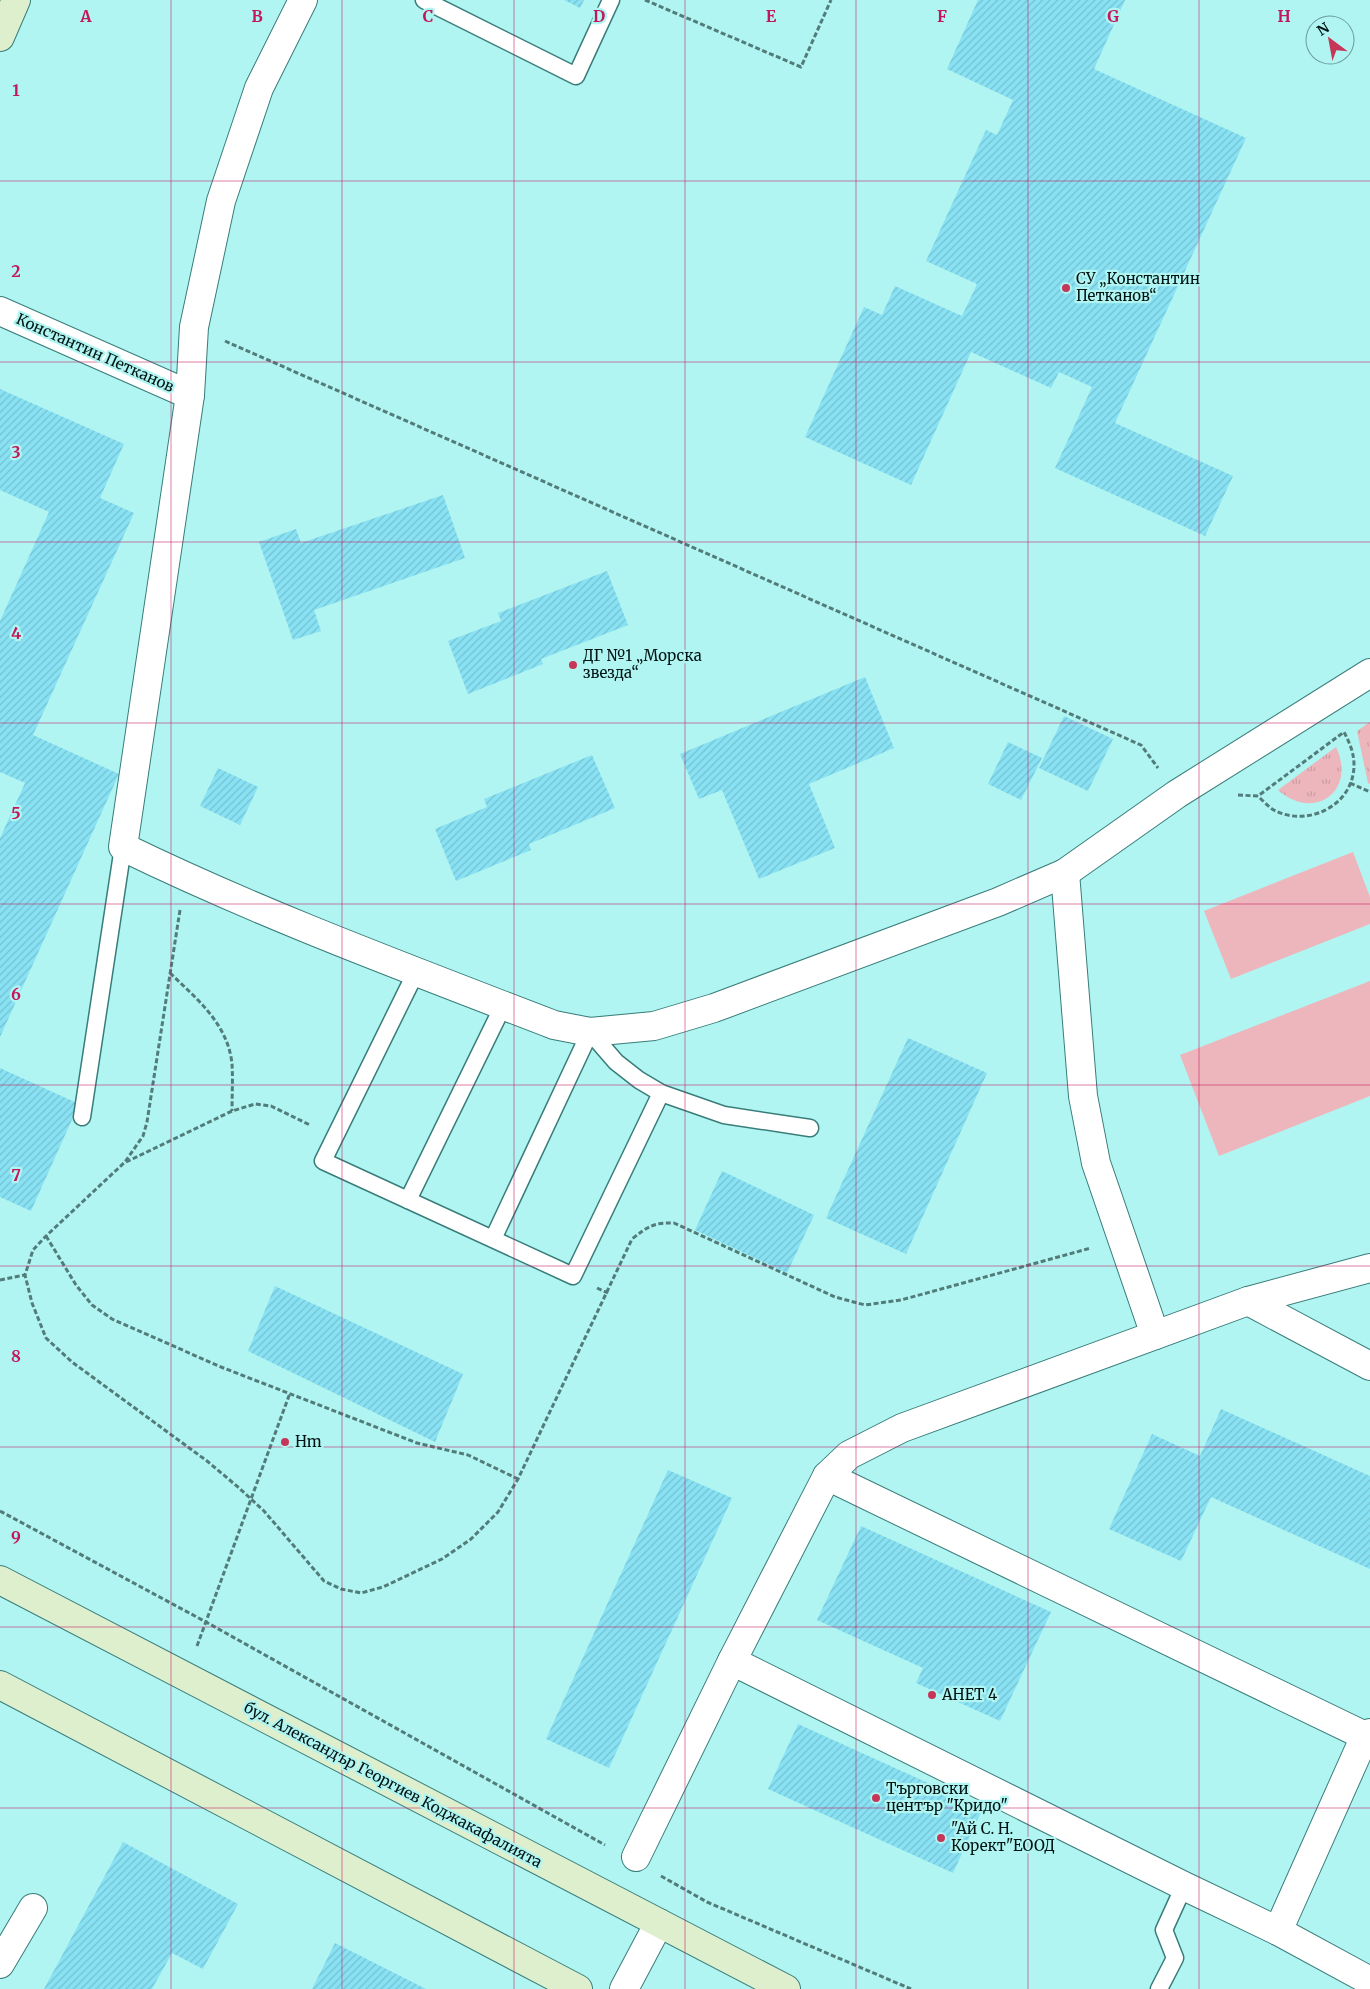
<svg xmlns="http://www.w3.org/2000/svg" width="1370" height="1989" font-family="Merriweather,serif">
<style>
.grass{fill:url(#grass-tufts)}
.pitch{fill:#edb6bc}
.building{fill:url(#building-hatch)}
.lines{fill:none;stroke-linecap:round;stroke-linejoin:round}
.lane-casing{stroke:#397d7a;stroke-width:19}
.street-casing{stroke:#397d7a;stroke-width:30}
.secondary-casing{stroke:#397d7a;stroke-width:30}
.path{stroke:#527c7a;stroke-width:3;stroke-dasharray:5 2.5;stroke-linecap:butt}
.lane{stroke:#fff;stroke-width:16}
.street{stroke:#fff;stroke-width:28}
.secondary{stroke:#deefce;stroke-width:28}
.grid{fill:none;stroke:#c2185b;stroke-width:1;stroke-opacity:0.55}
.poi-dot{fill:#c63658;stroke:#b0f5f1;stroke-width:2}
.labels{text-anchor:middle;stroke-width:4.5;stroke-linejoin:round;paint-order:stroke}
.poi-label{font-size:15px;fill:#001313;stroke:#b0f5f1;text-anchor:start}
.street-label{font-size:15px;fill:#001313;stroke:#b0f5f1}
.grid-label{font-size:16px;text-anchor:middle;font-weight:bold;fill:#c2185b;stroke:#b0f5f1;stroke-width:4.5;stroke-linejoin:round;paint-order:stroke}
</style>
<defs>
<pattern id="grass-tufts" width="24" height="20" patternUnits="userSpaceOnUse" patternTransform="scale(1.25)"><rect width="24" height="20" fill="#edb6bc"/><path d="M3 7l-1-3M5 7V3M7 7l1-3M15 17l-1-3M17 17v-4M19 17l1-3" fill="none" stroke="#c99ca1"/></pattern>
<pattern id="building-hatch" width="6" height="6" patternUnits="userSpaceOnUse" patternTransform="scale(1.25)"><rect width="6" height="6" fill="#89e2f4"/><path d="M-1 1l2-2M0 6l6-6M5 7l2-2" fill="none" stroke="#74c1d0"/></pattern>
</defs>
<rect width="100%" height="100%" fill="#b0f5f1"/>
<!-- grass -->
<g class="grass">
<path d="M1370 722V784L1368 783 1357 731Z"/>
<path d="M1336 747C1357 791 1314 822 1278 790Z"/>
</g>
<!-- pitch -->
<g class="pitch">
<path d="M1353 852 1370 897V924L1231 979 1204 911Z"/>
<path d="M1370 981V1096L1219 1156 1180 1055Z"/>
</g>
<!-- building -->
<g class="building">
<path d="M564 0H584L580 8Z"/>
<path d="M978 0H1125L1094 69 1246 138 1115 423 1233 476 1205 536 1055 468 1092 387 1059 372 1051 388 971 352 911 485 805 437 864 307 882 315 895 286 962 316 977 284 926 261 986 130 997 135 1013 100 947 69Z"/>
<path d="M0 389 124 444 100 498 134 513 33 735 119 774 0 1037V838L25 783 0 772V621L49 512 0 490Z"/>
<path d="M443 495 465 558 314 610 321 631 293 640 259 542 296 529 301 543Z"/>
<path d="M607 571 628 625 541 659 543 664 468 694 448 641 501 621 498 613Z"/>
<path d="M865 677 894 748 809 784 835 848 759 879 722 790 699 799 680 754Z"/>
<path d="M1064 716 1113 739 1088 791 1039 768Z"/>
<path d="M1008 742 1042 758 1021 800 988 784Z"/>
<path d="M592 755 615 808 529 844 531 850 456 881 435 829 487 807 484 799Z"/>
<path d="M218 768 258 787 240 825 200 806Z"/>
<path d="M908 1038 987 1073 906 1254 826 1218Z"/>
<path d="M0 1068 79 1104 31 1211 0 1197Z"/>
<path d="M722 1171 814 1215 787 1273 695 1230Z"/>
<path d="M275 1286 463 1374 435 1442 248 1351Z"/>
<path d="M1221 1409 1370 1476V1569L1211 1497 1181 1561 1109 1529 1152 1434 1200 1456Z"/>
<path d="M668 1470 732 1498 609 1768 546 1739Z"/>
<path d="M861 1526 1051 1612 1000 1721 916 1683 923 1668 817 1620Z"/>
<path d="M798 1724 983 1808 953 1873 768 1789Z"/>
<path d="M123 1842 238 1904 203 1969 172 1953 152 1989H44Z"/>
<path d="M335 1943 426 1989H312Z"/>
</g>
<g class="lines">
<!-- lane casing -->
<g class="lane-casing">
<g id="lane">
<path d="M424 0 576 76 611 0"/>
<path d="M416 972 323 1161 573 1276 661 1093 639 1080 616 1062 590 1032 493 1239"/>
<path d="M661 1093 724 1115 810 1128"/>
<path d="M82 1117 123 847"/>
<path d="M408 1200 503 1006"/>
<path d="M1159 1989 1175 1958 1164 1930 1184 1886"/>
</g>
</g>
<!-- street casing -->
<g class="street-casing">
<g id="street">
<path d="M303 0 259 88 221 201 194 327 190 395 123 847C263 915 409 969 554 1025L590 1032 654 1026 714 1008 998 902 1065 873 1177 794 1370 673"/>
<path d="M0 311 190 395"/>
<path d="M1065 873 1083 1096 1096 1163 1155 1335"/>
<path d="M1248 1301 1370 1366"/>
<path d="M827 1476 1365 1736"/>
<path d="M732 1661 1184 1886 1278 1931 1370 1981"/>
<path d="M636 1857 732 1661 827 1476 849 1455 902 1428 1248 1301 1370 1268"/>
<path d="M1278 1931 1365 1736 1370 1733"/>
<path d="M0 1964 33 1908"/>
<path d="M624 1989 659 1923"/>
</g>
</g>
<!-- secondary casing -->
<g class="secondary-casing">
<g id="secondary">
<path d="M0 37 16 0"/>
<path d="M0 1580 786 1989"/>
<path d="M0 1685 578 1989"/>
</g>
</g>
<!-- path -->
<g class="path">
<path d="M645 0 801 67 831 0"/>
<path d="M225 341 1141 745 1158 768"/>
<path d="M1350 783 1370 792"/>
<path d="M1238 795 1258 796 1344 732C1349 742 1354 752 1354 765 1354 806 1306 829 1272 809 1267 805 1262 800 1258 796"/>
<path d="M180 910 147 1122 143 1136 125 1162 46 1236 33 1250 25 1275 32 1303 46 1338 72 1362 207 1461 238 1487 264 1511 324 1581 341 1589 361 1593 383 1587 442 1559 471 1539 498 1512 518 1479 632 1239C647 1227 654 1222 674 1223L835 1297 865 1305 901 1300 1091 1248"/>
<path d="M170 973C197 999 228 1024 232 1064 233 1079 232 1095 232 1111"/>
<path d="M126 1162 232 1111 255 1104 271 1106 310 1125"/>
<path d="M46 1236 76 1285 92 1305 112 1319 221 1367 417 1443 468 1455 518 1479"/>
<path d="M0 1280 25 1275"/>
<path d="M597 1288 608 1293"/>
<path d="M0 1511 206 1622 605 1845"/>
<path d="M197 1646 290 1393"/>
<path d="M661 1876 707 1902 911 1989"/>
</g>
<!-- lane -->
<use href="#lane" class="lane"/>
<!-- street -->
<use href="#street" class="street"/>
<!-- secondary -->
<use href="#secondary" class="secondary"/>
</g>
<!-- grid -->
<path class="grid" d="M171 0V1989M342 0V1989M514 0V1989M685 0V1989M856 0V1989M1028 0V1989M1199 0V1989M0 181H1370M0 362H1370M0 542H1370M0 723H1370M0 904H1370M0 1085H1370M0 1266H1370M0 1447H1370M0 1627H1370M0 1808H1370"/>
<!-- markers -->
<g class="poi-dot">
<circle cx="1066" cy="288" r="5"/>
<circle cx="573" cy="665" r="5"/>
<circle cx="285" cy="1442" r="5"/>
<circle cx="932" cy="1695" r="5"/>
<circle cx="876" cy="1798" r="5"/>
<circle cx="941" cy="1838" r="5"/>
</g>
<g class="labels">
<!-- poi labels -->
<g class="poi-label">
<text x="1076" y="284">СУ „Константин<tspan x="1076" dy="17">Петканов“</tspan></text>
<text x="583" y="661">ДГ №1 „Морска<tspan x="583" dy="17">звезда“</tspan></text>
<text x="295" y="1447">Hm</text>
<text x="942" y="1700">АНЕТ 4</text>
<text x="886" y="1794">Търговски<tspan x="886" dy="17">център "Кридо"</tspan></text>
<text x="951" y="1834">"Ай С. Н.<tspan x="951" dy="17">Корект"ЕООД</tspan></text>
</g>
<!-- street labels -->
<g class="street-label">
<text transform="translate(95 353) rotate(24)" y="5">Константин Петканов</text>
<text transform="translate(393 1785) rotate(28)" y="5">бул. Александър Георгиев Коджакафалията</text>
</g>
</g>
<g class="grid-label">
<text x="86" y="22">A</text>
<text x="257" y="22">B</text>
<text x="428" y="22">C</text>
<text x="599" y="22">D</text>
<text x="771" y="22">E</text>
<text x="942" y="22">F</text>
<text x="1113" y="22">G</text>
<text x="1284" y="22">H</text>
<text x="16" y="96">1</text>
<text x="16" y="277">2</text>
<text x="16" y="458">3</text>
<text x="16" y="639">4</text>
<text x="16" y="819">5</text>
<text x="16" y="1000">6</text>
<text x="16" y="1181">7</text>
<text x="16" y="1362">8</text>
<text x="16" y="1543">9</text>
</g>
<!-- north arrow -->
<g transform="translate(1330 40) rotate(328)"><circle r="24" fill="#b0f5f1" stroke="#6a9b98"/>
<path d="M0-4L9 19L0 12L-9 19Z" fill="#c63658"/>
<text y="-8" font-size="14" font-weight="bold" text-anchor="middle" fill="#001313">N</text>
</g>
</svg>
